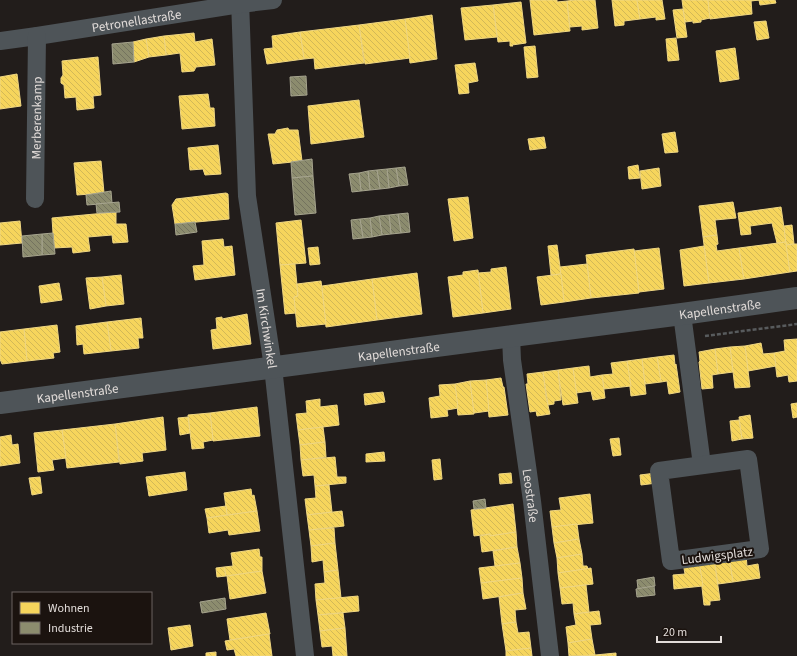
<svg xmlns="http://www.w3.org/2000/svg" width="797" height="656" font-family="'Source Sans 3',sans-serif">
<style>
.homes{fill:url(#homes-back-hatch);stroke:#f0d782}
.industry{fill:url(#industry-back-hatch);stroke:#a6a48e}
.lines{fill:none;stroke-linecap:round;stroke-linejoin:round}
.path{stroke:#585b5d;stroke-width:2.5;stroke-dasharray:4 2;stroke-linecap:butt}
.minor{stroke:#4e5458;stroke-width:18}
.tertiary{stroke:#4e5458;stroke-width:22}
.labels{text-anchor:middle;stroke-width:4;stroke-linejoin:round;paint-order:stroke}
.street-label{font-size:13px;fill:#e2dcd9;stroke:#1b130f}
</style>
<defs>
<pattern id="homes-back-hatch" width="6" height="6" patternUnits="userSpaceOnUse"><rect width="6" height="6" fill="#f6d55c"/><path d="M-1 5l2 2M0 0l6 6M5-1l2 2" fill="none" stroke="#d2b857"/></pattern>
<pattern id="industry-back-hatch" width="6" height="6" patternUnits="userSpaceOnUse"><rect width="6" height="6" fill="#8c8c6e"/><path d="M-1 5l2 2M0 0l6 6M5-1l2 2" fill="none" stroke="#73725e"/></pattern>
</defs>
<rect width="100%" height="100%" fill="#221d1b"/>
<!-- homes -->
<g class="homes">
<path d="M530 0H557V2L567 1 570 31 534 35Z"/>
<path d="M575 0H595L598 28 582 30V26L570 27 567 1Z"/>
<path d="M612 0H637L640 19 624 21V25L615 26Z"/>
<path d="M637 0H662L665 19 656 20V17L640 19Z"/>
<path d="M682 0H708L710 18 701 20V22L693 23V21L685 22Z"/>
<path d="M708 0H751L752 14 710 19Z"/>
<path d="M751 0H775L776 3 760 5 759 0 751 1Z"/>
<path d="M521 2 526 43 512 45 513 46H510V41L498 42 493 5Z"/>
<path d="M493 5 497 37 465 40 461 8Z"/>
<path d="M683 9 687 37 677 38 673 10Z"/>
<path d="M432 15 437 59 410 63 405 19Z"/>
<path d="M405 19 410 58 365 64 359 25Z"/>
<path d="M766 21 769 38 757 40 754 22Z"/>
<path d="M359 25 364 63 315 69 314 58 304 59 300 32Z"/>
<path d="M300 32 304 59 267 64 264 49 273 48 272 36Z"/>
<path d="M194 33 195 42 212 39 215 65 196 67 194 71 182 72 180 53 166 55 164 36Z"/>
<path d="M164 36 166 55 149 57 146 39Z"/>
<path d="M676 38 679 60 668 61 666 39Z"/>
<path d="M146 39 149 57 134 62 133 42Z"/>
<path d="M535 46 538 77 527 78 524 47Z"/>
<path d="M735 48 739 79 720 82 716 51Z"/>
<path d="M98 57 101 95 93 96 94 108 77 110 76 97 65 98 64 85 61 83V78L63 75 62 61Z"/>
<path d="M475 63 478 81 468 83 469 93 459 94 455 65Z"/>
<path d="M17 74 21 106 0 109V77Z"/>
<path d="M208 94 210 108H214L215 126 182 129 179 96Z"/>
<path d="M359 100 364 137 311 144 308 106Z"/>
<path d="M288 128 289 130H298L302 161 273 164 268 134H275L277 130Z"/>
<path d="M675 132 678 152 665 153 662 134Z"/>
<path d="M544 137 546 148 530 150 528 139Z"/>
<path d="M218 145 221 174 205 175 203 169 190 170 188 148Z"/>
<path d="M101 161 104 193 77 195 74 163Z"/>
<path d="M638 165 640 178 629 179 628 167Z"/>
<path d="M659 168 661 186 642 189 640 171Z"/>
<path d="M226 193 228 194 229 219 175 224 172 205 176 199Z"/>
<path d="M468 197 473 238 454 241 448 199Z"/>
<path d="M733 202 736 218 715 220 717 235 703 237 699 206Z"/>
<path d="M781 207 786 242 777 243 772 223 750 226 751 234 741 235 738 213Z"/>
<path d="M116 212V224H126L128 242 113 243 112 235 88 237 90 251 73 253 72 247 54 248 52 218Z"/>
<path d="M301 220 306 263 280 265 276 223Z"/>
<path d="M20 221 22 243 0 245V223Z"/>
<path d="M792 225 794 244 786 245 784 226Z"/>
<path d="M717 235 718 244 716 245 717 251 739 248 744 279 709 283 703 237Z"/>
<path d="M223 239 224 247 232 246 235 275 195 280 193 266 204 265 202 241Z"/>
<path d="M786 242 790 272 744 279 739 248Z"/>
<path d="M794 244H797V271L790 272 786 245Z"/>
<path d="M557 245 561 274 551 275 548 246Z"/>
<path d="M704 246 709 283 684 286 680 250Z"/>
<path d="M318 247 320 264 310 265 308 248Z"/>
<path d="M659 248 664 289 639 292 634 251Z"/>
<path d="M634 249 639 293 591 298 586 255Z"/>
<path d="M295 264 298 296 294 297 296 313 285 314 280 265Z"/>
<path d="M587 264 591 298 564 302 560 267Z"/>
<path d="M506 267 511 309 483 313 478 273 491 272V269Z"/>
<path d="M478 270 483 313 453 317 448 277 463 275V272Z"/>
<path d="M417 273 422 314 377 320 372 279Z"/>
<path d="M561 274 564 302 541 305 537 277Z"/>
<path d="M121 275 124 304 106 306 102 277Z"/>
<path d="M102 277 106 306 90 309 86 278Z"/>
<path d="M372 279 377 320 326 327 322 286Z"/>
<path d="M321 281 326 324 297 327 294 297 298 296 297 284Z"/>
<path d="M59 283 62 300 41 303 39 286Z"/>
<path d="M247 314 251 344 213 349 211 330 217 329 216 318 222 317V319Z"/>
<path d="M141 318 143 338H138L139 348 111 351 107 322Z"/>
<path d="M107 322 111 351 84 354 83 344 77 345 76 326Z"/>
<path d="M57 325 60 352 53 353 54 358 27 361 24 329Z"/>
<path d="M24 329 27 361 2 364 0 359V332Z"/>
<path d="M797 339V381L789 382 788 375 777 377 774 353 785 351 784 340Z"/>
<path d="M761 343 763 354 774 353 776 366 748 371 745 346Z"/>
<path d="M745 346 750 387 735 388 730 347Z"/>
<path d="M730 347 733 372 718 374 715 349Z"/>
<path d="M715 349 718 374 712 375 713 388 702 389 699 362 700 361 699 352Z"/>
<path d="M674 355 675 365 676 364 680 392 669 394 667 381 661 382 657 357Z"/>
<path d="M657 357 661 382 645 384 642 359Z"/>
<path d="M642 359 646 394 631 396 627 361Z"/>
<path d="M627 361 631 386 604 389 602 375 613 374 611 363Z"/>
<path d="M589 366 590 377 602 375 605 398 593 400 591 391 576 393 573 368Z"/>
<path d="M573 368 578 403 563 405 558 370Z"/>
<path d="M558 370 561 400 554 401V404L548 405 543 372Z"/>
<path d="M543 372 546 397 550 414 537 416 536 411 530 412 526 384H528L527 374Z"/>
<path d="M501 378 503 387H504L508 415 489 417 486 380Z"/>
<path d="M486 380 489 411 474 413 470 381Z"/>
<path d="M470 381 474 414 458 415 455 384Z"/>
<path d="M455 384 458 408 447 410 448 416 431 418 429 398 440 396 439 385Z"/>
<path d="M383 392 385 402 365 405 364 394Z"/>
<path d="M320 399V407L337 405 339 425 298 430 296 414 307 413 306 401Z"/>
<path d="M797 403V417L793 418 791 404Z"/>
<path d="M257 407 260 436 213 441 210 413Z"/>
<path d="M210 413 213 440 203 442 204 448 192 449 188 415Z"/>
<path d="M750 415 753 438 742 439 739 417Z"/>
<path d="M163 417 166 450 142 453 143 461 120 464 115 424Z"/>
<path d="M188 417 190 433 180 435 178 418Z"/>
<path d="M739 420 742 439 732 441 730 421Z"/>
<path d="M115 424 119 462 67 468 62 430Z"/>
<path d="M323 427 325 442 300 445 298 430Z"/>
<path d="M62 430 66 458 52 460 54 470 38 472 34 433Z"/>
<path d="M11 435 12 445 18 444 20 463 0 466V437Z"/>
<path d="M619 438 621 455 613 456 610 439Z"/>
<path d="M325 442 326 457 301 460 300 445Z"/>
<path d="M384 452 385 461 366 462V454Z"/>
<path d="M335 457 337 477H346V483L315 486 314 475 303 476 301 460Z"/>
<path d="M440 459 442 479 434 480 432 460Z"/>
<path d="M185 472 187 490 149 496 146 477Z"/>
<path d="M511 473 512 483 500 484 499 474Z"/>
<path d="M656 473 657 483 641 485 640 475Z"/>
<path d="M40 477 42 493 32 495 29 478Z"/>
<path d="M329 485 332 512 307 515 305 499 316 498 315 486Z"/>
<path d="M251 489 252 496 254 495 257 511 227 515 224 493Z"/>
<path d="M590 494 593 523 552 527 550 511 561 510 559 498Z"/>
<path d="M513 504 516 532 490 536V534L474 536 471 510Z"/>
<path d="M226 506 227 515 207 518 205 509Z"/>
<path d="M257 511 260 531 229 535 228 530 209 533 207 518Z"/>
<path d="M342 511 344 526 309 530 307 515Z"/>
<path d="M577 524 579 539 554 543 552 527Z"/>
<path d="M334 528 335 543 311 546 309 530Z"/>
<path d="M516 532 517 547 482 552 480 536 490 534V536Z"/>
<path d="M579 539 582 554 557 558 554 543Z"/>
<path d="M335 543 338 570 324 572 323 560 312 562 311 546Z"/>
<path d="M517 547 520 563 495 566 493 551Z"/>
<path d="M259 549 260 557H262V571L226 576 224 567 233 566 231 553Z"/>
<path d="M582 554 583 566H587L588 569 558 573 557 558Z"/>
<path d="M746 555 747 566 758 564 760 578 733 582 729 557Z"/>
<path d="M729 557 733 582 718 584 714 559Z"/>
<path d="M714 559 720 600 710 601V605H704L699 561Z"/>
<path d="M699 561 703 586 674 589 673 575 685 574 683 563Z"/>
<path d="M520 563 522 578 481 583 479 568Z"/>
<path d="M224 567 226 576 217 577 216 568Z"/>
<path d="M591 568 593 584 560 588 558 573Z"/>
<path d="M338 570 341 598 316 600 315 584 325 583 324 572Z"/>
<path d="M262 571 266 593 230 599 227 576Z"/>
<path d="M522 578 523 593 483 599 481 583Z"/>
<path d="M586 585 589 612 574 614 573 603 562 604 560 588Z"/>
<path d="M523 593 526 609 515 610 516 622 502 624 499 597Z"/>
<path d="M358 596 359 611 318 615 316 600Z"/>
<path d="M599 611 601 624 590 625 592 639 568 643 566 627 576 625 574 614Z"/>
<path d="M266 613 270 634 230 640 227 619Z"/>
<path d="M343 613 345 628 320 631 318 615Z"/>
<path d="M516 622 518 633 529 632 531 648 506 651 502 624Z"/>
<path d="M190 625 193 646 171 650 168 628Z"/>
<path d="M345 628 347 656H333L332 646 322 647 320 631Z"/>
<path d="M269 634 272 656H236L234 649 227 650 225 641Z"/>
<path d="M592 639 595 655 569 656 568 643Z"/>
<path d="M531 648 532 656H506V651Z"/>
<path d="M216 652V656H206V653Z"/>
<path d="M616 653V656H584L595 655Z"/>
</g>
<!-- industry -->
<g class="industry">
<path d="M133 42 134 62 113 64 112 44Z"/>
<path d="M306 76 307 95 291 96 290 77Z"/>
<path d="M312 159 313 176 292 178 291 162Z"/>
<path d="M405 167 408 185 399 186 396 168Z"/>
<path d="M396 168 399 186 389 188 387 169Z"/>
<path d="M387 169 389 188 380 189 377 170Z"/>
<path d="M377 170 380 189 370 190 368 171Z"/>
<path d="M368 171 370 190 361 191 359 173Z"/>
<path d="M359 173 361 191 352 192 349 174Z"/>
<path d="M313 176 316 213 295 215 292 178Z"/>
<path d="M111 191 112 203 87 205 86 195Z"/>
<path d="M119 202 120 212 97 213 96 204Z"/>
<path d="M408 213 410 232 401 233 398 214Z"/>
<path d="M398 214 401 233 391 234 389 215Z"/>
<path d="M389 215 391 234 382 235 379 216Z"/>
<path d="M379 216 382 235 372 237 370 218Z"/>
<path d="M370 218 372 237 363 238 360 219Z"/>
<path d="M360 219 363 238 353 239 351 220Z"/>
<path d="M195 222 197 232 176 235 175 224Z"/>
<path d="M53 233 55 254 42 255V234Z"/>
<path d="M42 234V255L23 257 22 236Z"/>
<path d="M485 499 486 508 474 509 473 501Z"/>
<path d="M654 577 655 586 638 589 637 580Z"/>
<path d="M654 586 655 595 637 597 636 589Z"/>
<path d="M225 598 226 609 202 613 200 602Z"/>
</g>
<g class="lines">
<!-- path -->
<path class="path" d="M705 336 797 324"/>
<!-- minor -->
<g class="minor">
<path id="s1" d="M240 0 247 196 273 367 305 656"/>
<path id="s2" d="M0 41 37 36 240 4 273 0"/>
<path id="s3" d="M35 199 37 36"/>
<path d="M682 314 702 465"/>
<path id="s4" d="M511 336 512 360 532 501 550 656"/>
<path d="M748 459 760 549 671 561 659 471Z"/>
</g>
<!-- tertiary -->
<path class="tertiary" id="s5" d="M0 403 682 314 797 298"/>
</g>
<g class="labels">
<!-- street labels -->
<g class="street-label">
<text dy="5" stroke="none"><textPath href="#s2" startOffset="138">Petronellastraße</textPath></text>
<text dy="5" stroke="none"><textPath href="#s3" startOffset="81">Merberenkamp</textPath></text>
<text dy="5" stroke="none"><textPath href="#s5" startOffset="726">Kapellenstraße</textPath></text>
<text dy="5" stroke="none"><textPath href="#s1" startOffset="330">Im Kirchwinkel</textPath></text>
<text dy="5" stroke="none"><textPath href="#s5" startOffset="402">Kapellenstraße</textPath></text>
<text dy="5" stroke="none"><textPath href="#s5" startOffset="78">Kapellenstraße</textPath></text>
<text dy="5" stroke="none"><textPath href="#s4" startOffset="161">Leostraße</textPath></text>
<text transform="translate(717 555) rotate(-7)" y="5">Ludwigsplatz</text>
</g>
</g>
<!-- legend -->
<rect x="12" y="592" width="140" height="52" fill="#1b130f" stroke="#6b6360"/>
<rect x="20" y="602" width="20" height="12" fill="#f6d55c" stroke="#6b6360"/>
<text x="48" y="612" font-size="12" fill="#e2dcd9">Wohnen</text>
<rect x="20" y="622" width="20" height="12" fill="#8c8c6e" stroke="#6b6360"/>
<text x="48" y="632" font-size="12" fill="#e2dcd9">Industrie</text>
<!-- scale -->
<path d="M657 636v6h64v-6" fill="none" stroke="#e2dcd9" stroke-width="2"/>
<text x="663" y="636" font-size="12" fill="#e2dcd9" stroke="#1b130f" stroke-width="3" paint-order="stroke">20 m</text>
</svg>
